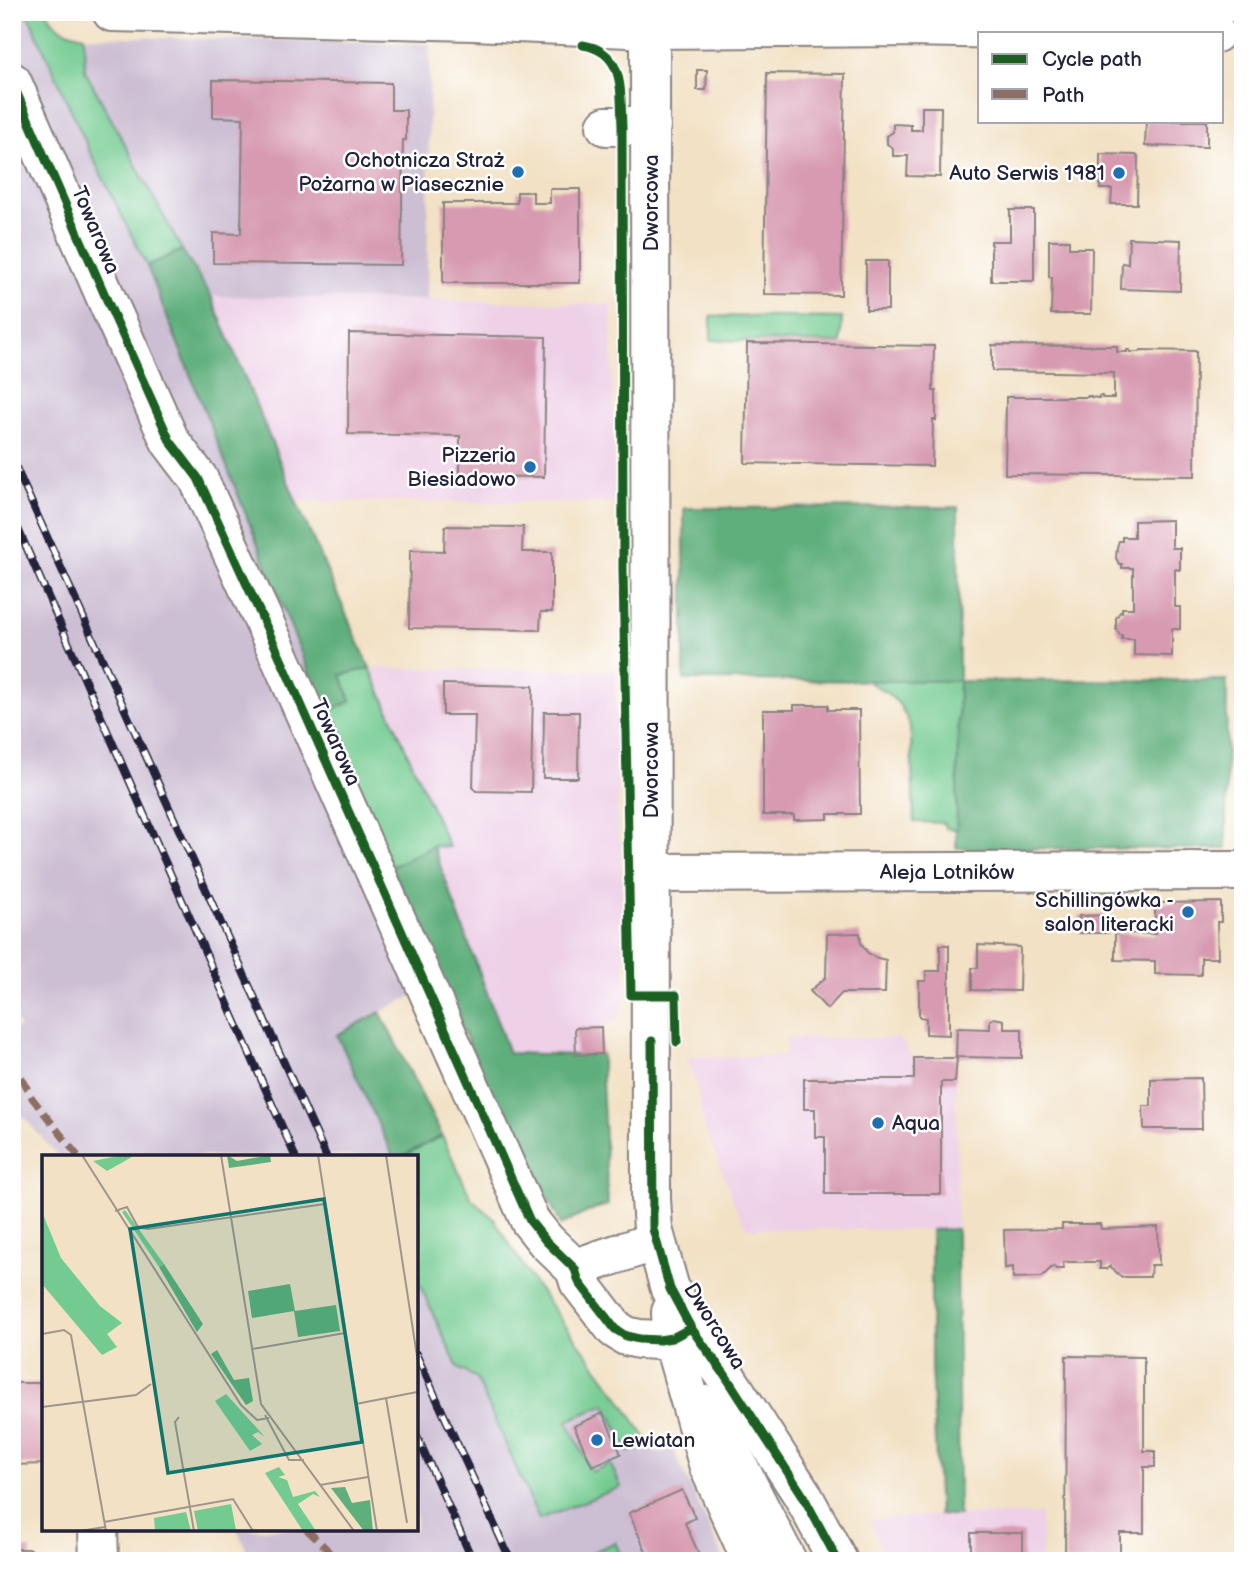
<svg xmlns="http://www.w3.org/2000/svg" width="1255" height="1573" font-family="'Balsamiq Sans',sans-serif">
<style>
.built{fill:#eed0e7}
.industrial{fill:#ccbed3}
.green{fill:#73cb91;stroke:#4a7666;stroke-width:2}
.forest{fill:#5eaf7b;stroke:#40685b;stroke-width:2}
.building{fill:#d79ab1}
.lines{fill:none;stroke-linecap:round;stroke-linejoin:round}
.minor-casing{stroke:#8a8280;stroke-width:42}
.minor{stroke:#fff;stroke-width:38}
.rail-casing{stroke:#22223b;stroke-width:8}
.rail{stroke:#fff;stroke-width:5;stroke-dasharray:16;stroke-linecap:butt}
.quiet{stroke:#8d6e63;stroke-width:7;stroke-dasharray:14 7;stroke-linecap:butt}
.cycleway-casing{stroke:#fff;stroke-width:13}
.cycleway{stroke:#1b5e20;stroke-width:9}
.poi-dot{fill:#1f6fb2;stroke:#fff;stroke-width:2.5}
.labels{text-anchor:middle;stroke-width:5;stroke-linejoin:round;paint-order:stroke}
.poi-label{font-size:21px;fill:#22223b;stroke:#fff;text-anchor:end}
.street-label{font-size:21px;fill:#22223b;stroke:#fff}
.inset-road{fill:none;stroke:#9f958d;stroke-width:2}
.view{fill:#0f766e;fill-opacity:0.15;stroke:#0f766e;stroke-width:3.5}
.inset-edge{fill:none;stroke:#22223b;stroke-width:3.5}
</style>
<rect width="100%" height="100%" fill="#fff"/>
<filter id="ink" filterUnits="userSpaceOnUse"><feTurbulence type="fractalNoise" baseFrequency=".0143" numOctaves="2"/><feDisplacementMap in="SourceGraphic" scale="14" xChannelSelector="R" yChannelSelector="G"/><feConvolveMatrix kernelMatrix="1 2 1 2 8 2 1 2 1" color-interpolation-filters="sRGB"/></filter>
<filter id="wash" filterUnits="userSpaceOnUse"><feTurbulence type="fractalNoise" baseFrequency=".00686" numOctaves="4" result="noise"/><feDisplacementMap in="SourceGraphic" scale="28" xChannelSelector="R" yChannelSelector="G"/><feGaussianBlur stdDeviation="1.57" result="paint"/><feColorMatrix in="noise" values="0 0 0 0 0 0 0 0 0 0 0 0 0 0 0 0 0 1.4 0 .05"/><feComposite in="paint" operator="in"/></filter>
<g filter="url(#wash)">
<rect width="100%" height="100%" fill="#f2e1c4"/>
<!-- built -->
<g class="built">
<path d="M211 296 611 304 615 503 296 501Z"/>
<path d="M370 668 616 671 618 841H621L626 997 616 1022 601 1027 575 1029 576 1055 509 1053 433 846 449 847Z"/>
<path d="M786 1038H899L913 1057H956L957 1229 931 1230 747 1228 737 1210 704 1125 695 1080 686 1057 785 1056Z"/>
<path d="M1041 1514 1042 1561H887L870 1520 939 1515Z"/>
</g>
<!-- industrial -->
<g class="industrial">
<path d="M12 12H27L90 152 147 266 325 713 438 982 337 1035 393 1156H58L12 1104V1031L20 1027 12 1014Z"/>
<path d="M84 36 430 44 427 300 211 296 182 250 85 71Z"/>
<path d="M417 1279 458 1368 476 1378 539 1519 592 1473 566 1422 605 1403 629 1452 649 1443 656 1454 672 1447 725 1561H251L237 1529H416Z"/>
</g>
<!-- green -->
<g class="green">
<path d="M27 12H47C56 29 67 32 84 36L85 71 182 250 147 266 90 152Z"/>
<path d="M711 316 842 318 841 343 711 340Z"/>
<path d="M370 668 449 847 433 846 391 867 325 713 351 701 341 675Z"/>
<path d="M867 681H959L957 830 945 828 944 823 914 822 911 737 909 722 899 704 887 693Z"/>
<path d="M442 1136 471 1198 494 1219 534 1283 619 1397 649 1443 629 1452 605 1404 567 1421 592 1472 610 1463 621 1487 539 1519 476 1378 458 1368 417 1279 416 1156H402Z"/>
<path d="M615 1542 623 1561H574Z"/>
</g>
<!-- forest -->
<g class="forest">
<path d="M182 250 211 296 296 501 370 668 341 675 351 701 325 713 147 266Z"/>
<path d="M958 507 959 681 1227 680 1226 849 956 848 959 681 684 680V508Z"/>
<path d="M433 846 509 1053 576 1055 602 1054V1080L608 1205 594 1209 561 1225 530 1160 521 1162 391 867Z"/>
<path d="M380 1012 442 1136 402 1156H393L337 1035Z"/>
<path d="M957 1229 959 1515H939L931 1367V1230Z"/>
</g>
<g id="blocks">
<!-- building -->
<g class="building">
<path d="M697 70H707L706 90H697Z"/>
<path d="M767 73 845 74 841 295 764 294Z"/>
<path d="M213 80 391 83V110H406V140H403L401 265 213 263V233L241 234 243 118 213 117Z"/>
<path d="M922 107H941L940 177 907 176 908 156H893V148L887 144V136L893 132V124L911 125V130H922Z"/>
<path d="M1146 121H1207V147L1145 146Z"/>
<path d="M1100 154 1136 155 1138 157 1137 204H1111L1112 189H1100Z"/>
<path d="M550 189H580V283H443V203H517V192H533V203H550Z"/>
<path d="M1010 210H1034V281H991V241H1010Z"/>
<path d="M1129 238 1181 240 1180 291 1121 289 1122 263 1128 264Z"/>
<path d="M1049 240H1069V248H1092L1091 314H1051L1052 277H1049Z"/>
<rect x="866" y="261" width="22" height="49"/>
<path d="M349 333 546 337 544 477 460 476V436L348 434Z"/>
<path d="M747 343 934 346 933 391H936V420H933L932 466 745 463Z"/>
<path d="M992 345 1117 346V352H1127V350H1130V352H1140L1141 350 1196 351 1195 476 1005 474 1006 397H1088V396H1091V397L1099 398V396H1102V398H1114V373L992 371Z"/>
<path d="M1172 520V548H1180V570L1175 569V607H1180V629H1172V656L1134 655V639H1122V635H1120L1116 629V618L1120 612H1122V608H1133V568H1122V564H1119L1116 558 1117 547 1119 541H1122V537H1134V521Z"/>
<path d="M445 526 523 527 522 552H552V612H541L540 630 409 628 410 550 444 551Z"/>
<path d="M443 684 533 686 531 792 476 791 473 788 475 715H443Z"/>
<path d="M794 705H828V710H859L860 814H828V819L794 820V815H763V710H794Z"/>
<path d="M544 712H579L578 778H543Z"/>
<path d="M1221 902V922H1217L1218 958H1201V975L1155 974V961L1115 960V933L1155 934V903Z"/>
<path d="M1108 915V933H1079V916Z"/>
<path d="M860 933 861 943 867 952 874 957 886 960 885 993H842L827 1009 810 991 826 977 827 934Z"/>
<path d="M940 945H949V1035L926 1034V1018L919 1017V981H926V971H940Z"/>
<path d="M978 945 1020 947 1019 991 972 990V968H978Z"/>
<path d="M994 1018 1004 1020V1029H1022V1058L956 1057 957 1028 990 1029V1020Z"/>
<path d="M601 1027 602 1054 576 1055 575 1028Z"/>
<path d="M914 1058H957L955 1082H941V1194H825V1137H815V1109H804V1079H914Z"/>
<path d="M1201 1078 1202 1129H1144L1143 1106H1151V1079Z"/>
<path d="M1062 1224H1100L1101 1229 1158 1227 1159 1265H1151L1150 1277H1121L1110 1266 1107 1269H1100V1262H1063L1064 1269H1056L1053 1266 1042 1277 1013 1278V1267L1005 1268 1004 1230 1062 1229Z"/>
<path d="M12 1227H15L16 1281H12Z"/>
<path d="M1066 1356 1144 1357V1451H1155V1467H1144V1533H1120V1561H1065Z"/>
<path d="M12 1383H44V1464L12 1465Z"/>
<path d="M603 1413 621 1454 592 1466 574 1426Z"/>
<path d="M682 1490 695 1518 685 1523 702 1561H650L629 1513Z"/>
<rect x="971" y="1533" width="52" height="28"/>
<rect x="12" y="1549" width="19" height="12"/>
</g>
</g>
</g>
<g filter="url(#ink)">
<use href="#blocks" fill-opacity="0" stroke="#8a8280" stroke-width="2"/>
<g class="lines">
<!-- minor casing -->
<g class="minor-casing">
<g id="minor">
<path d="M112 12 473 21 650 29 907 27 1216 33"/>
<path d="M650 12 651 1199 653 1229 670 1289 691 1328 725 1375 802 1494 838 1561"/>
<path d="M12 82 110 307 170 441 198 478 276 648 530 1221 546 1241 575 1269 579 1282 615 1329 626 1336 639 1339 659 1340 672 1338 691 1328"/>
<path d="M606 126H651"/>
<path d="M651 873 1243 871"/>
<path d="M575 1269C601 1258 629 1251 655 1241"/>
<path d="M671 1312 672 1338 709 1467 752 1561"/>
<path d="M707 1405 787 1561"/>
<path d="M98 1529 99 1561"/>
</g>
</g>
<!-- minor -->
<use href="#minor" class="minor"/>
<!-- rail casing -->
<g class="rail-casing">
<g id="rail">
<path d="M12 459 326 1156"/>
<path d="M12 515 295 1156"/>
<path d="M416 1354 511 1561"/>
<path d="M416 1434 473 1561"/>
</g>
</g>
<!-- rail -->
<use href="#rail" class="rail"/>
<!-- quiet -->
<g class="quiet">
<path d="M12 1058 32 1098 78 1156"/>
<path d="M306 1529 325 1547 336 1561"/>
</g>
<!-- cycleway casing -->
<g class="cycleway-casing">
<g id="cycleway">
<path d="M583 45C626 52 620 92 622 126L623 571 631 995H676L677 1042"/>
<path d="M12 82 110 307 170 441 198 478 276 648 530 1221 546 1241 575 1269 579 1282 615 1329 626 1336 639 1339 659 1340 672 1338 691 1328"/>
<path d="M652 1041 653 1229 670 1289 691 1328 725 1375 802 1494 838 1561"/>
</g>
</g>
<!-- cycleway -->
<use href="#cycleway" class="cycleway"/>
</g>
</g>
<!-- markers -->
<g class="poi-dot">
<circle cx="518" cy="172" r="7"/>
<circle cx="1119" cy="173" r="7"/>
<circle cx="530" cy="467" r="7"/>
<circle cx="1188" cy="912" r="7"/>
<circle cx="878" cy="1123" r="7"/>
<circle cx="597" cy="1440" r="7"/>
</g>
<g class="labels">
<!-- poi labels -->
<g class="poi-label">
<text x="504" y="167">Ochotnicza Straż<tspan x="504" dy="24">Pożarna w Piasecznie</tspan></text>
<text x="1105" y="180">Auto Serwis 1981</text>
<text x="516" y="462">Pizzeria<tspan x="516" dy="24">Biesiadowo</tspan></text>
<text x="1174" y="907">Schillingówka -<tspan x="1174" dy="24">salon literacki</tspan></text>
<text x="892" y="1130" text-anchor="start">Aqua</text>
<text x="611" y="1447" text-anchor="start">Lewiatan</text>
</g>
<!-- street labels -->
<g class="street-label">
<text transform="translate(651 203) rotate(-90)" y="7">Dworcowa</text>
<text transform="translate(96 230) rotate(67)" y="7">Towarowa</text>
<text transform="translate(336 742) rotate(66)" y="7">Towarowa</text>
<text transform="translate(651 770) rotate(-90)" y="7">Dworcowa</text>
<text x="947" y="879">Aleja Lotników</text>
<text transform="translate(715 1326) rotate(58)" y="7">Dworcowa</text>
</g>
</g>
<!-- overview -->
<g transform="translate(42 1155)">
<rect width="376" height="376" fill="#f2e1c4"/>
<path d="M81 0 90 2 65 16 51 6ZM83 55 122 109 117 112 80 57ZM0 57 19 103 58 151 80 168 65 179 75 192 60 200 0 129ZM184 239 223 282 216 277 210 280 220 289 208 296 173 246ZM237 312 243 320 236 322 245 325 251 342 273 336 278 342 271 339 256 349 274 376H261L223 318ZM189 349 194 375 156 376 152 356ZM144 357 149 376H113L112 363Z" fill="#73cb91"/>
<path d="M185 0 195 6 228 0 229 7 187 13ZM122 109 161 169 155 177 117 112ZM248 129 253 156 294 150 298 176 256 182 252 156 210 163 206 136ZM175 195 192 225 207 223 211 246 204 250 169 199ZM303 332 310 348 328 345 331 376H322L289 333Z" fill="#5eaf7b"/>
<path class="inset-road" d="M40 0 199 250 215 265 227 263M179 0 219 249 312 376M276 0 335 376M344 0 377 214M73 56 85 52 96 72 106 74 283 49M0 179 22 175 29 180 64 376M210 194 303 178M344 243 365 368M314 249 375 237M0 252 94 240 109 229M223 260 247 305H262M137 262 133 267 152 376M278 330 326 322M62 367 191 344 211 376M38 376 63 372"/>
<path class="view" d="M282 44 320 287 126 318 88 74Z"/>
<rect width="376" height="376" class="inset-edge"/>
</g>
<!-- margin -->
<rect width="1255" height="1573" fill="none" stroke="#fff" stroke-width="42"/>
<!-- legend -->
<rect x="978" y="32" width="245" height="91" fill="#ffffff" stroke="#a7a7b1" stroke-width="2"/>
<rect x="992" y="54" width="35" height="10" fill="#1b5e20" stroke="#a7a7b1" stroke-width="2"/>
<text x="1042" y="66" font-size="21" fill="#22223b">Cycle path</text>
<rect x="992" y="89" width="35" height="10" fill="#8d6e63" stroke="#a7a7b1" stroke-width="2"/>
<text x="1042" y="102" font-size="21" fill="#22223b">Path</text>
</svg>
